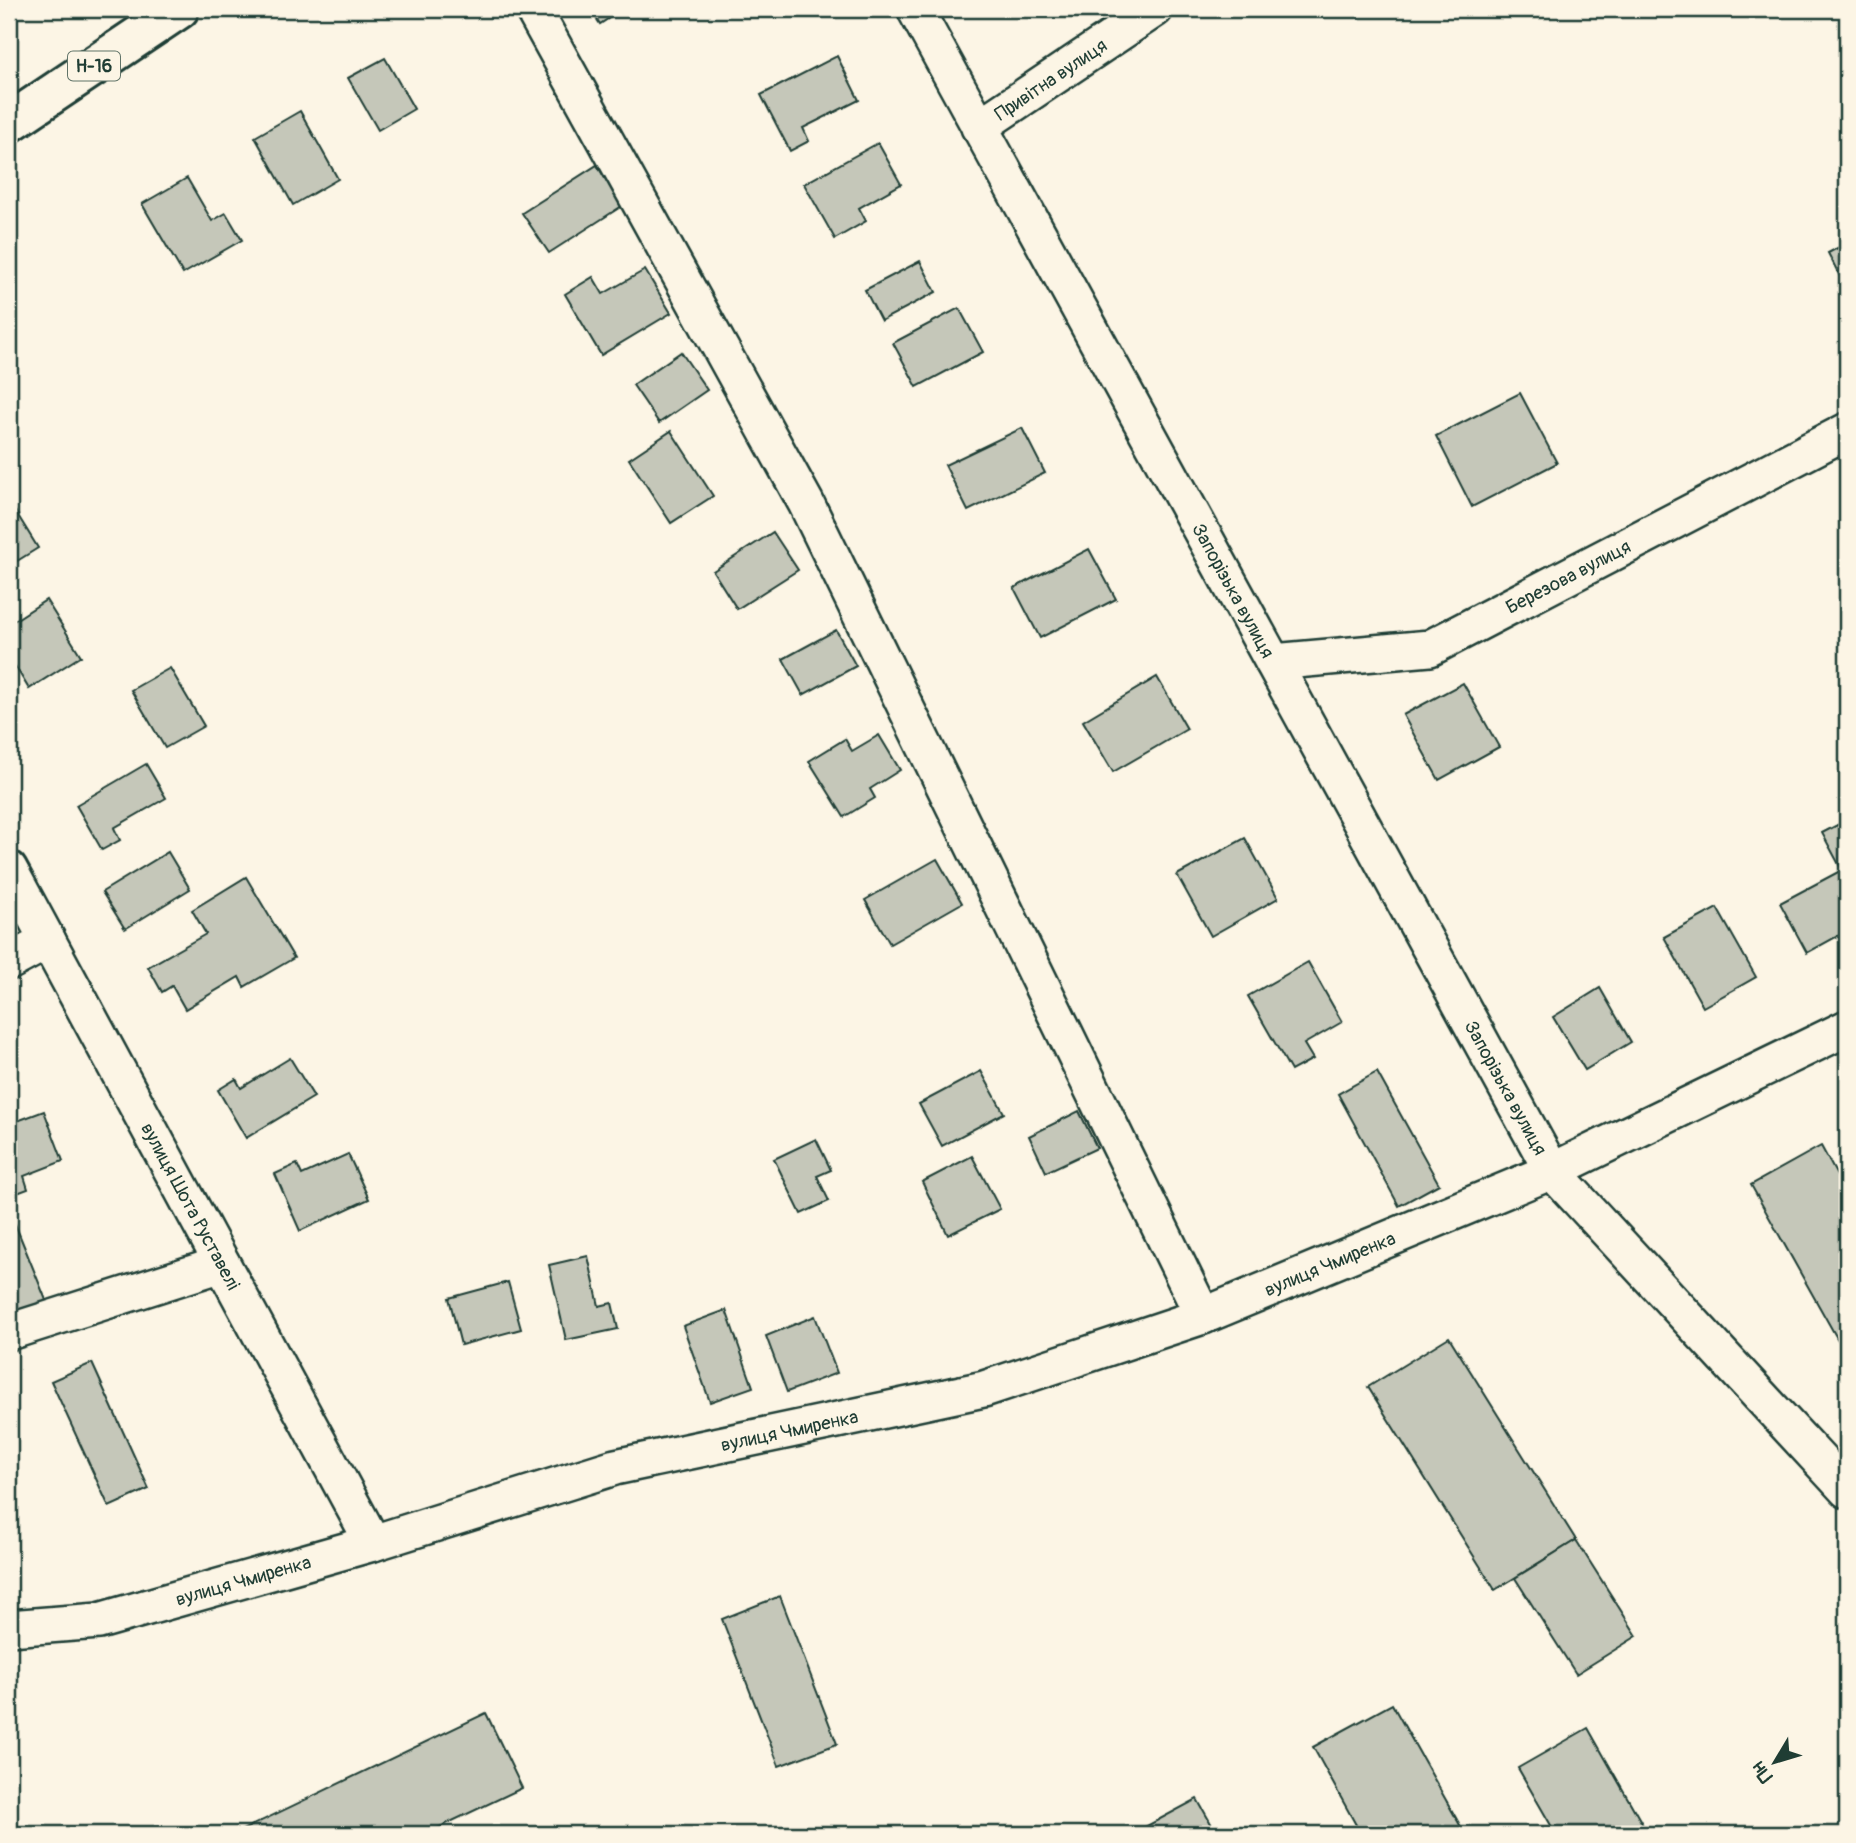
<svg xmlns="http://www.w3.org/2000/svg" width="1856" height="1843" font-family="Pangolin,sans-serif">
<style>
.building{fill:#c5c7b9;stroke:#1f3d34;stroke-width:2}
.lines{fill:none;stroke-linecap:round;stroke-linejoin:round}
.minor-casing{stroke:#1f3d34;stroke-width:40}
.primary-casing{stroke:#1f3d34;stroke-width:44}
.minor{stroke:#fcf5e5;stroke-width:35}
.primary{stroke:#fcf5e5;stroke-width:38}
.labels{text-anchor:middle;stroke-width:5;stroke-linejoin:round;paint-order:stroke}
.shield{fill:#fcf5e5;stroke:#617469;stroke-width:2}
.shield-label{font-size:18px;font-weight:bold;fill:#1f3d34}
.street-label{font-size:19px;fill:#1f3d34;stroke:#fcf5e5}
</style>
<rect width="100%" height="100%" fill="#fcf5e5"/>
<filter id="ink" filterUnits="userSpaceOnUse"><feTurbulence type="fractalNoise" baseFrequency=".0143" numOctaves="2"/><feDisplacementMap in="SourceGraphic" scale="14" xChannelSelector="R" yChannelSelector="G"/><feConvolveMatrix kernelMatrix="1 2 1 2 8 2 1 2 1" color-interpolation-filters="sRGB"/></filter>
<g filter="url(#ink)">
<!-- building -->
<g class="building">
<path d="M590 9H623L600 24Z"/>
<path d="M837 56 859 100 803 128 809 141 790 151 761 95Z"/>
<path d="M385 58 414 109 378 130 348 78Z"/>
<path d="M300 111 338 179 293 205 255 137Z"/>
<path d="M878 143 901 184 859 208 866 221 835 239 804 184Z"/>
<path d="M597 165 622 206 549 253 522 213Z"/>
<path d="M187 178 212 221 226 213 242 240 183 274 142 204Z"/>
<path d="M1847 243V290L1828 253Z"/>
<path d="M920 261 936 292 881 321 865 290Z"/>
<path d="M645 270 671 313 601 355 565 294 593 277 603 294Z"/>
<path d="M959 308 983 352 917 387 893 343Z"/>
<path d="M681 352 707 390 659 423 633 385Z"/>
<path d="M1520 393 1557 463 1472 507 1436 436Z"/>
<path d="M1022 428 1045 473 968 511 945 465Z"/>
<path d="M671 431 713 496 671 523 629 459Z"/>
<path d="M9 501 38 548 9 566Z"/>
<path d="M773 532 798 570 737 609 713 571Z"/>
<path d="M1089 549 1116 599 1040 638 1014 588Z"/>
<path d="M46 600 81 656 29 689 9 656V624Z"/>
<path d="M836 630 856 666 803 695 783 659Z"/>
<path d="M170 668 204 726 165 748 131 690Z"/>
<path d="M1157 677 1187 729 1113 772 1083 721Z"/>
<path d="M1463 683 1499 747 1439 780 1403 715Z"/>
<path d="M879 735 900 770 870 789 875 798 844 817 809 761 845 739 852 751Z"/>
<path d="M146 764 166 798 114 828 120 840 102 850 76 805Z"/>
<path d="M1847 820V931L1807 953 1780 903 1842 870 1822 833Z"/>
<path d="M1245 838 1278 898 1211 936 1177 875Z"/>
<path d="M168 852 190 889 125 929 102 892Z"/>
<path d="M937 859 962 903 890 944 865 900Z"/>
<path d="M246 877 294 958 244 987 239 977 185 1009 172 986 162 992 148 967 206 934 192 910Z"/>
<path d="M1717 908 1756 977 1703 1007 1664 937Z"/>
<path d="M1308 962 1342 1022 1304 1044 1313 1059 1291 1071 1248 996Z"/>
<path d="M1600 988 1631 1042 1585 1070 1553 1017Z"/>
<path d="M290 1058 314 1097 246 1138 218 1090 236 1079 241 1088Z"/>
<path d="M981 1071 1004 1113 942 1146 919 1104Z"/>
<path d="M1377 1072 1439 1184 1399 1206 1338 1094Z"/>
<path d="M44 1111 63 1161 24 1176 28 1189 9 1196V1124Z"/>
<path d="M1079 1111 1097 1148 1046 1172 1029 1136Z"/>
<path d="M816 1139 831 1170 817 1176 829 1201 801 1214 774 1159Z"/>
<path d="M1821 1146 1847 1194V1335L1838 1340 1751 1185Z"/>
<path d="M348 1154 369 1199 300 1231 275 1174 297 1164 302 1175Z"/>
<path d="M972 1156 1000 1209 948 1235 922 1182Z"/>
<path d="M15 1224 48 1305 9 1321V1226Z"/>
<path d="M588 1256 599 1306 612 1303 618 1329 566 1340 549 1265Z"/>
<path d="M508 1282 521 1329 461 1345 449 1298Z"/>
<path d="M726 1310 753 1387 710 1402 683 1326Z"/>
<path d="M815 1316 837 1373 787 1392 766 1336Z"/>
<path d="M1449 1337 1576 1540 1495 1590 1368 1387Z"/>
<path d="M92 1363 149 1489 109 1507 51 1381Z"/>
<path d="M1576 1540 1637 1636 1576 1674 1515 1578Z"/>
<path d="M780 1596 837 1744 779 1766 722 1619Z"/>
<path d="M1392 1704 1465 1834H1361L1313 1747Z"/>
<path d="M486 1713 522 1788 425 1834H234Z"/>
<path d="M1588 1728 1648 1834H1556L1518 1768Z"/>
<path d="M1197 1799 1217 1834H1132Z"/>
</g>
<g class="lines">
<!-- minor casing -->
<g class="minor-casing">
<g id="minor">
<path d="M533 9 806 503 1203 1316"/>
<path id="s1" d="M915 9 1552 1171 1847 1490"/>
<path id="s2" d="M979 127 1155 9"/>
<path id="s3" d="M1273 662 1430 648 1847 431"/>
<path id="s4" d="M9 869 373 1543"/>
<path d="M9 962 48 941"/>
<path d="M9 1332 222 1264"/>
<path id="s5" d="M9 1628 99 1621 373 1543 615 1467 984 1389 1203 1316 1552 1171 1847 1028"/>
</g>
</g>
<!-- primary casing -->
<g class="primary-casing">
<path id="primary" d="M9 123 179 9"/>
</g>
<!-- minor -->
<use href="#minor" class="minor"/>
<!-- primary -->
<use href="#primary" class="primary"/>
</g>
</g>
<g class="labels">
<!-- shield labels -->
<rect class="shield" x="68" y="51.5" width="52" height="29" rx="5"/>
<g class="shield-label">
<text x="94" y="72">Н-16</text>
</g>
<!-- street labels -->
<g class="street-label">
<text dy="7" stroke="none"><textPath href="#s2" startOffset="86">Привітна вулиця</textPath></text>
<text dy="7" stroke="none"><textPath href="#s3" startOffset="313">Березова вулиця</textPath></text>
<text dy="7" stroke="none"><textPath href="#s1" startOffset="663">Запорізька вулиця</textPath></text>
<text dy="7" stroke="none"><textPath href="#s1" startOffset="1230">Запорізька вулиця</textPath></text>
<text dy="7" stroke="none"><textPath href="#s4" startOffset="383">вулиця Шота Руставелі</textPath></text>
<text dy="7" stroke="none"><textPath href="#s5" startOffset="1374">вулиця Чмиренка</textPath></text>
<text dy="7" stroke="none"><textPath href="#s5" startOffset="807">вулиця Чмиренка</textPath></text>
<text dy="7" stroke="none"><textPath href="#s5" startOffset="240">вулиця Чмиренка</textPath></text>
</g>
</g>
<!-- margin -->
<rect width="1856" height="1843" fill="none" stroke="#fcf5e5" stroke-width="35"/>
<rect x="18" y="18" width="1821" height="1808" fill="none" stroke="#1f3d34" stroke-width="2.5" filter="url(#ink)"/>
<!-- north arrow -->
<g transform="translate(1775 1762) rotate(232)" stroke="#fcf5e5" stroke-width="5" paint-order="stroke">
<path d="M0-5L12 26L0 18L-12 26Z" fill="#1f3d34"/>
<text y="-10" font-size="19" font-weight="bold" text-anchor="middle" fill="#1f3d34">Пн</text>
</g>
</svg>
